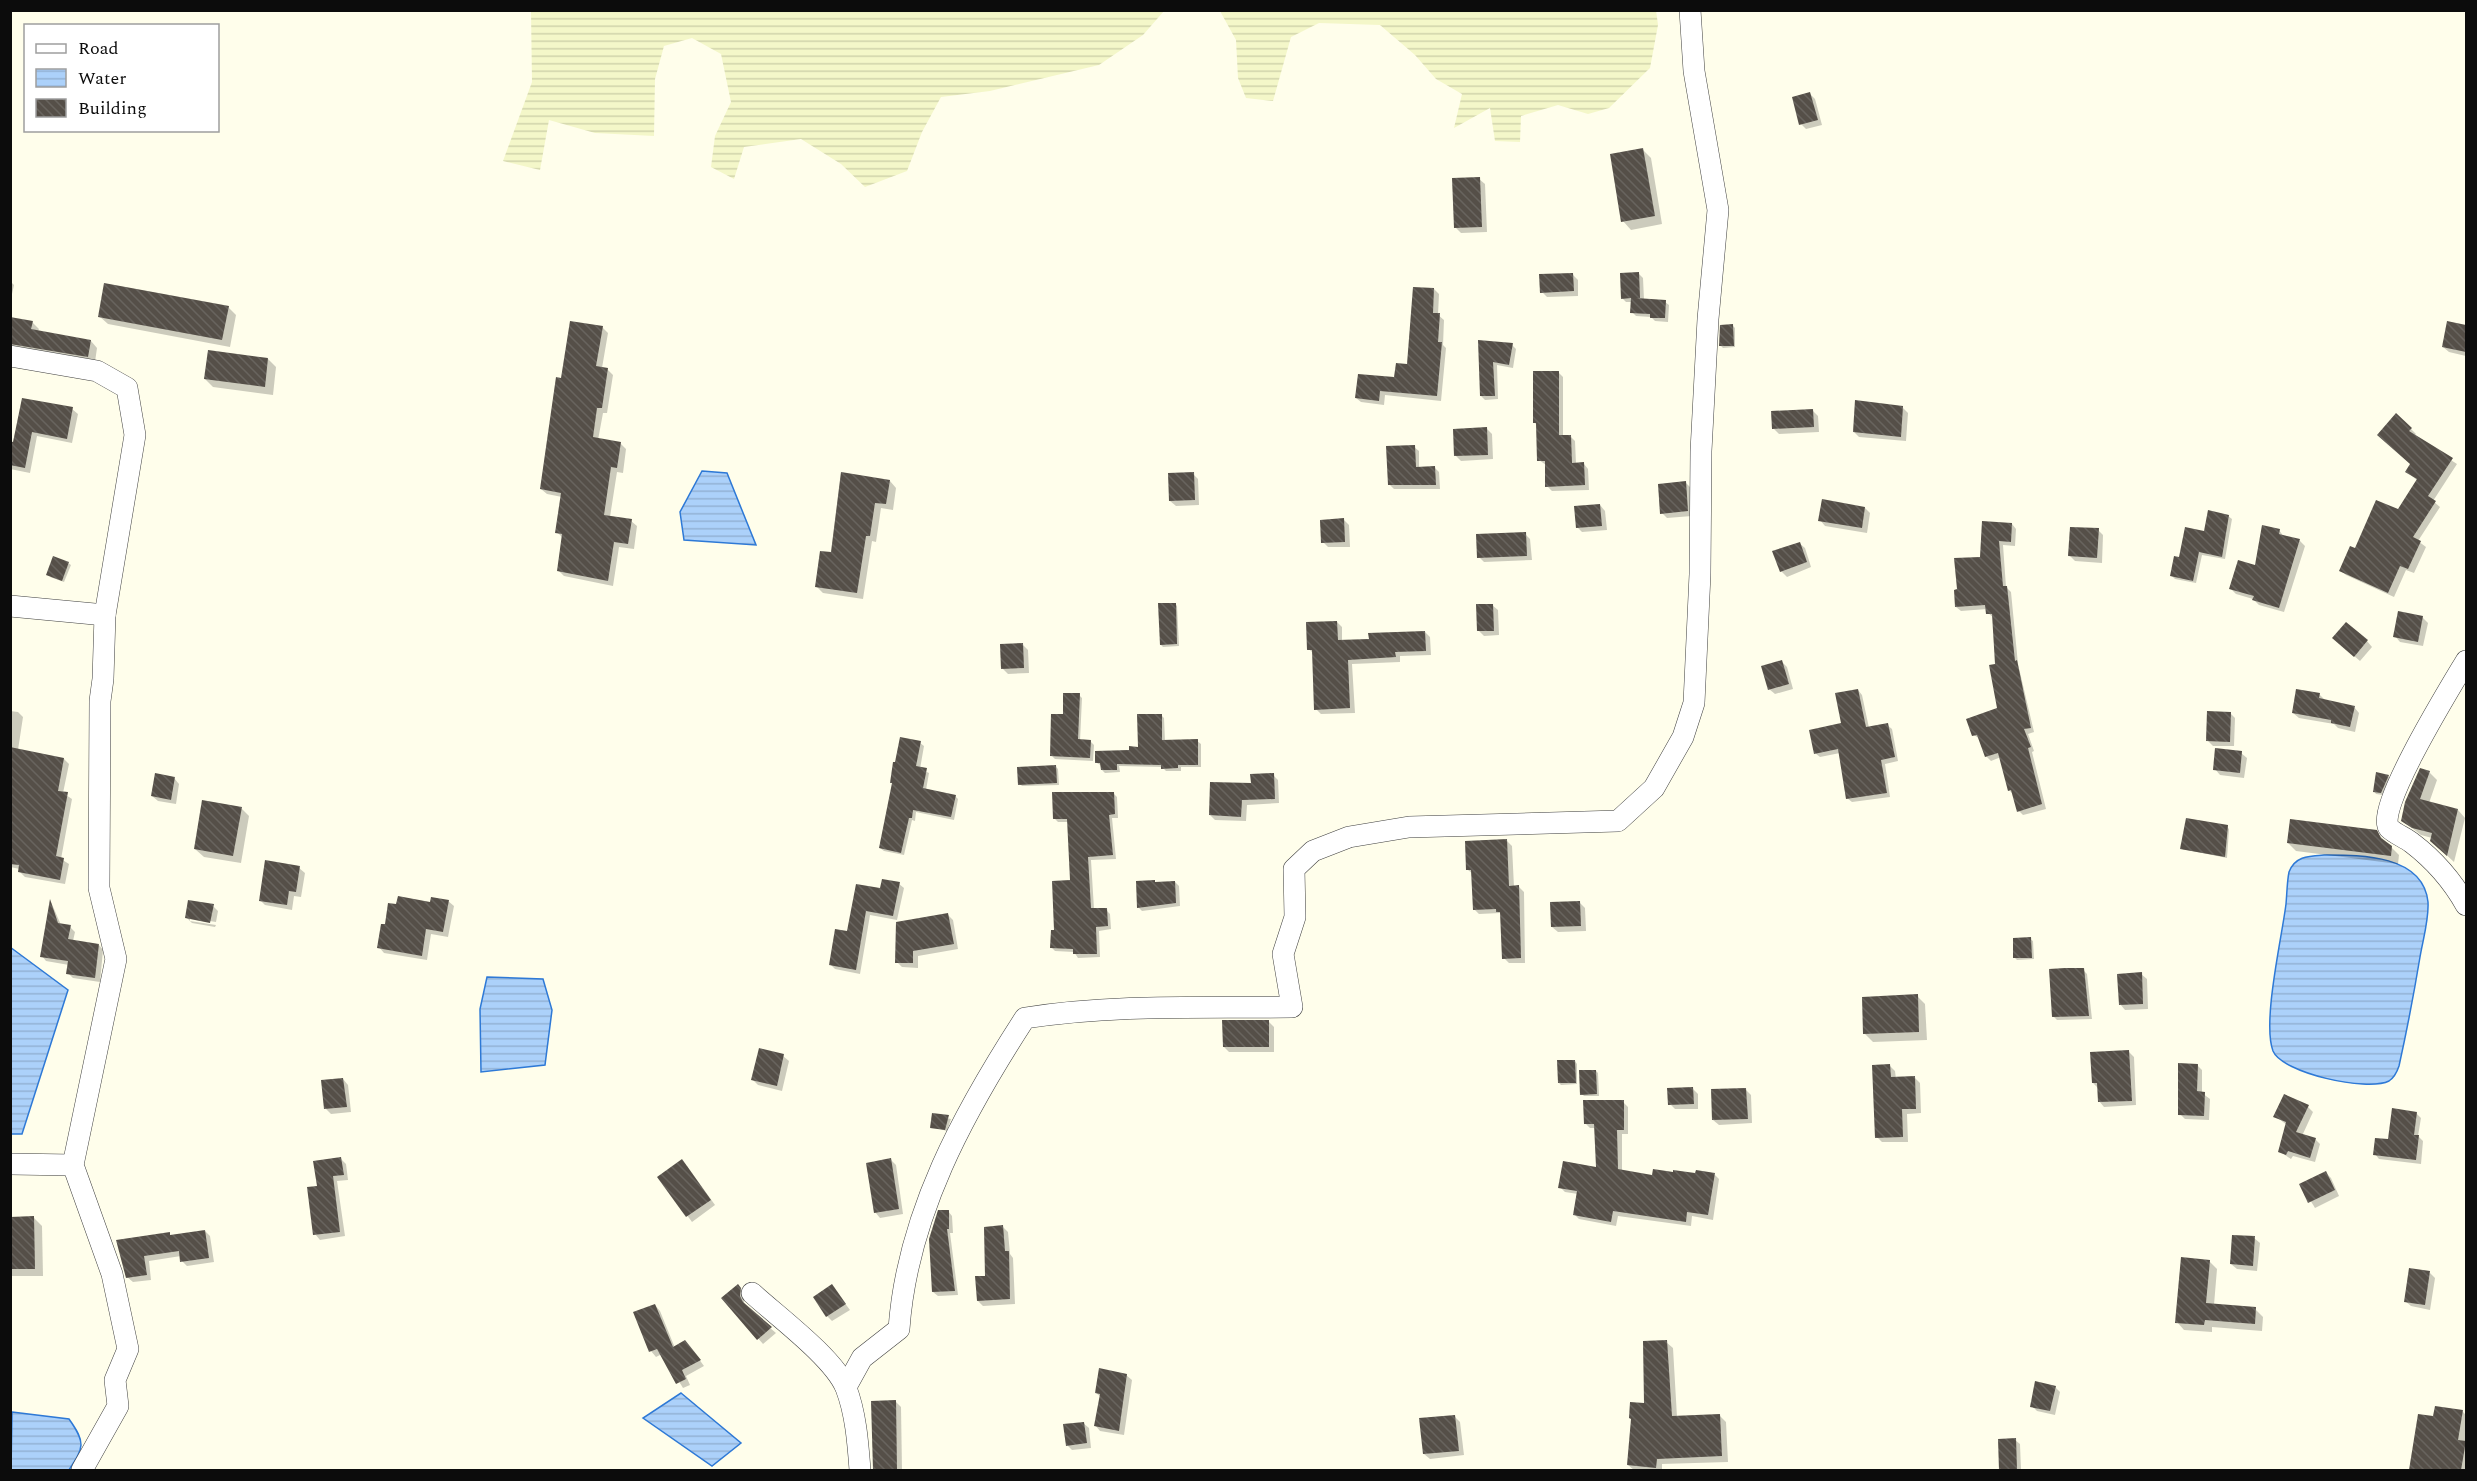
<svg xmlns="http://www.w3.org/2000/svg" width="2477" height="1481" font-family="Spectral,serif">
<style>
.farmland{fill:url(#farmland-rules)}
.water{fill:url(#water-rules);stroke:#2e79d6;stroke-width:1.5}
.shadow{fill:#0003}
.building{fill:url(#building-back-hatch)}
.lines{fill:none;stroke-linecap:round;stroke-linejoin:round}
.minor-casing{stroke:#3f3f3f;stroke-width:22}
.minor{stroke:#fff;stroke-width:21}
</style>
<defs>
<pattern id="farmland-rules" width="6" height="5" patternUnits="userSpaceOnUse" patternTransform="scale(1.5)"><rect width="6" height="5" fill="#f4f7c9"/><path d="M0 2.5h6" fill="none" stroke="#d0d3ab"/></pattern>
<pattern id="water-rules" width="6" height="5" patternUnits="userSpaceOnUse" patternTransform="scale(1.5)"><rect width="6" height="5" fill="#acd1fa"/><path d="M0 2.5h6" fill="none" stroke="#93b2d5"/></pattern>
<pattern id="building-back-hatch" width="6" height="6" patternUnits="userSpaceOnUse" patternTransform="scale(1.5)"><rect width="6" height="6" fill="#554f48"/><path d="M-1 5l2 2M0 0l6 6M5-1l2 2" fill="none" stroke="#68645e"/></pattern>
</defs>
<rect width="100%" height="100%" fill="#fffeeb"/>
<!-- farmland -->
<g class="farmland">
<path d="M1656 10 1658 25 1650 68 1609 108 1588 114 1558 105 1521 116 1520 142 1495 141 1490 108 1454 128 1462 94 1436 79 1415 55 1380 25 1319 23 1291 37 1273 101 1246 98 1238 78 1236 40 1220 11Z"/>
<path d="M531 11V10L1164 11 1143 35 1099 65 990 91 941 97 922 132 907 171 865 187 841 164 801 139 744 147 734 179 711 167 715 136 731 102 721 54 692 38 664 46 655 79 654 136 595 133 549 120 540 170 503 161 532 82Z"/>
</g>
<!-- water -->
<g class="water">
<path d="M702 471 727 473 756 545 684 540 680 512Z"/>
<path d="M2324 855C2359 855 2423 854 2428 902 2429 920 2423 939 2420 957 2414 993 2407 1030 2399 1066 2397 1072 2395 1077 2389 1081 2367 1092 2282 1073 2273 1051 2262 1022 2282 937 2286 904 2287 893 2287 882 2289 872 2295 856 2309 856 2324 855Z"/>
<path d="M10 947 68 990 22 1134H11Z"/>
<path d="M487 977 543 979 552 1010 545 1065 481 1072 480 1009Z"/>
<path d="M681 1393 741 1443 712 1466 643 1418Z"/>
<path d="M12 1412 69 1419C86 1443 84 1447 69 1470H11Z"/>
</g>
<!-- shadow -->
<g class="shadow">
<path d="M1809 93 1815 99 1822 125 1806 129 1801 124Z"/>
<path d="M1643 150 1651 158 1662 224 1631 230 1623 221Z"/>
<path d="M1479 179 1485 184 1487 232 1461 233 1456 228Z"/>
<path d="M1639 274 1643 278 1644 300 1665 302 1669 305 1668 322 1655 321 1651 317 1636 316 1632 312 1633 302H1626L1622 298Z"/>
<path d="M1573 275 1578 280V296L1547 297 1542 292Z"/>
<path d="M10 281 14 285 10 303Z"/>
<path d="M1434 289 1439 294 1438 315 1444 320 1443 345 1446 348 1441 401 1385 395 1384 405 1361 402 1356 398 1396 379 1409 366Z"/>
<path d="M228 307 236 315 230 347 108 324 99 316Z"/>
<path d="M10 318 32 322 39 329 38 331 91 341 97 348 95 362 10 352Z"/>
<path d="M2448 323 2466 327V356L2449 352 2443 347Z"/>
<path d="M1733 326 1735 328V347L1723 348 1721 346Z"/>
<path d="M602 327 608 333 602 368 607 369 613 375 607 413H603L598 440 620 443 626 449 623 473 617 472 610 517 631 521 637 526 634 549 619 547 613 586 564 576 558 570 563 538 557 532 562 497 547 494 541 489 562 380Z"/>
<path d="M1479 342 1512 345 1516 349 1513 368 1497 365 1498 399 1485 400 1481 396Z"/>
<path d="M268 359 276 367 273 395 213 387 205 379Z"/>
<path d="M1559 373 1563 377V436H1570L1575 441 1576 464H1584L1588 469 1589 490 1552 491 1547 486 1546 465 1539 460 1537 425 1534 422Z"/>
<path d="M23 399 72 409 78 414 72 443 37 436 30 473 10 469V443L14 444Z"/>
<path d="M1903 408 1908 413 1906 441 1859 437 1854 432Z"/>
<path d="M1813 411 1818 416 1819 432 1779 434 1774 429Z"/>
<path d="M1487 429 1492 434 1493 459 1461 461 1455 455Z"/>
<path d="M2411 429 2416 434 2414 436 2457 464 2433 501 2440 507 2418 541 2426 547 2414 573 2406 570 2394 597 2346 575 2340 570 2355 550 2399 511 2418 481 2407 472 2412 464 2384 440Z"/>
<path d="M1414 447 1419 451V468L1434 467 1439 472 1440 489H1394L1389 484Z"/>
<path d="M1193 474 1198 479 1199 505 1176 506 1170 501Z"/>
<path d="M890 481 896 488 893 510 881 508 876 542 872 541 863 599 823 593 816 586 832 554Z"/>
<path d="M1686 483 1691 488 1692 516 1667 518 1662 513Z"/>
<path d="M1600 505 1605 511 1607 530 1582 532 1577 527Z"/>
<path d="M1865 508 1870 513 1867 533 1825 526 1820 520Z"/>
<path d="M2228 516 2232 519 2225 559 2202 555 2196 583 2175 579 2172 576 2181 559 2205 532Z"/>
<path d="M1344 520 1349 525 1350 547H1328L1323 542Z"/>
<path d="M2012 524 2016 529 2015 546 2003 545 2006 587 2011 592 2018 664 2034 732 2028 734 2034 751 2032 752 2046 809 2023 815 2019 811 2014 795 2009 790 2001 757 1991 761 1986 756 1980 739 1974 735 1998 709 1994 618 1988 613 1987 609 1961 611 1956 607 1958 591 1981 558Z"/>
<path d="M2098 530 2103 535 2102 563 2075 561 2070 556Z"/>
<path d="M2279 530 2284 537 2300 541 2305 546 2284 612 2259 605 2253 599 2236 594 2231 589 2256 566Z"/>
<path d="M1525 534 1530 539 1532 560 1484 562 1479 557Z"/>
<path d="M1799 543 1805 548 1811 567 1787 577 1781 571Z"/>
<path d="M68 563 71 565 64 582 50 577Z"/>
<path d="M1175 604 1177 606 1179 646 1163 647 1161 645Z"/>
<path d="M1492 605 1498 610 1499 635 1484 636 1479 631Z"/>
<path d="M2422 617 2428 623 2423 646 2400 642 2395 636Z"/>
<path d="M1337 622 1342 627V641L1370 640 1425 632 1430 637 1431 655 1400 656V662L1352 664 1355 713 1321 714 1316 709 1314 654 1309 649Z"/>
<path d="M2367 641 2372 647 2360 661 2339 643Z"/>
<path d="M1023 645 1028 650 1029 673 1008 674 1003 669Z"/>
<path d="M1782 662 1787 667 1793 689 1775 694 1769 689Z"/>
<path d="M1858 690 1862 695 1869 728 1887 725 1892 729 1898 761 1885 764 1890 797 1852 802 1847 798 1840 753 1820 757 1815 753 1843 725Z"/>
<path d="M2319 694 2325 700 2354 707 2359 713 2355 732 2338 728 2334 724 2299 718 2293 713Z"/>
<path d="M1079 695 1082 698 1080 741H1090L1094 745 1093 761 1055 759 1052 756Z"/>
<path d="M10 711 18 712 23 717 18 750 64 759 69 764 63 793 72 799 61 859 69 864 65 884 25 877 20 872V869L10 867Z"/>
<path d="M2230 713 2235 718 2234 746H2213L2207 740Z"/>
<path d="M1161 715 1164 718 1165 741H1197L1201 744V767H1181V771H1166L1162 767 1119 766 1120 772 1105 773 1102 770V766L1097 763 1139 748Z"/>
<path d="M920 743 924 746 920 769 929 773 926 790 955 796 958 799 954 820 916 812 915 821 912 820 904 855 884 851 880 848 897 764Z"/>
<path d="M2241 753 2247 758 2244 778 2220 775 2215 769Z"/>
<path d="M1056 767 1058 769 1059 785 1022 786 1020 784Z"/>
<path d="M2429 772 2437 780 2429 803 2458 810 2465 818 2454 862 2439 848 2432 838 2421 835 2403 821Z"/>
<path d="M1273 775 1278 780 1279 803 1247 805 1246 821 1215 820 1210 815 1252 785Z"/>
<path d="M2388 776 2390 778 2383 795 2376 794 2374 791Z"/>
<path d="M174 778 179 784 176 804 158 801 152 796Z"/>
<path d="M1113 793 1117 797 1118 818H1112L1116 859 1091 860 1094 909 1106 910 1110 914 1111 929 1099 931 1100 957 1078 958 1074 952 1055 951 1051 947 1072 881 1069 822H1058L1054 818Z"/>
<path d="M241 808 249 816 241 863 204 857 195 849Z"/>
<path d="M2227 827 2229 829 2227 858 2182 849Z"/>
<path d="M2376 832 2399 855 2398 864 2296 851 2288 843Z"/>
<path d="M1507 841 1512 846 1514 887H1519L1524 892 1525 963H1509L1504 958 1502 916 1500 913 1479 914 1474 909 1473 874 1468 870Z"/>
<path d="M299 868 305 873 301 897 294 896 292 910 265 905 260 900Z"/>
<path d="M1175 882 1179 886 1180 906 1142 911 1138 907Z"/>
<path d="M899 884 904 888 897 920 870 915 860 974 835 969 831 965 848 933 882 890Z"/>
<path d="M448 901 454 906 448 937 431 934 427 960 384 953 379 947 386 926 431 903Z"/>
<path d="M51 902 61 925 70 927 75 932 73 941 99 945 103 950 100 982 73 978 68 973 69 965 46 961 42 956Z"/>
<path d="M1579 902 1585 908 1586 931 1558 932 1552 927Z"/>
<path d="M213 906 218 911 216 922 190 918V921L216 925 215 927 192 923 187 918Z"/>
<path d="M948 915 953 920 958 949 918 956V968L902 967 897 962Z"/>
<path d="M2030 939 2033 941 2034 959 2017 960 2015 958Z"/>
<path d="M2083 970 2087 974 2092 1019 2057 1020 2053 1016Z"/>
<path d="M2141 974 2147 979 2148 1009 2125 1010 2120 1004Z"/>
<path d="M1917 996 1925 1004 1927 1040 1873 1042 1865 1034Z"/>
<path d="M1268 1021 1274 1027V1052H1229L1224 1047Z"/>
<path d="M2129 1052 2134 1057 2136 1105 2104 1107 2099 1101 2098 1088 2093 1083Z"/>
<path d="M783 1056 789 1061 782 1091 758 1085 753 1080Z"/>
<path d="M1575 1061 1577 1064V1084L1561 1085 1559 1083Z"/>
<path d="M2197 1065 2202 1070V1093L2210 1099 2209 1120 2185 1119 2180 1114Z"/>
<path d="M1890 1066 1895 1071 1896 1079 1915 1078 1920 1083 1921 1113 1907 1114 1908 1142H1882L1877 1137Z"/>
<path d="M1596 1071 1598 1073 1599 1096H1584L1582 1094Z"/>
<path d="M343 1079 348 1085 351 1112 331 1114 325 1108Z"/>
<path d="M1693 1089 1698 1094V1109H1675L1670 1104Z"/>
<path d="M1746 1090 1751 1095 1752 1123 1719 1125 1713 1120Z"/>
<path d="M1623 1102 1628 1107V1134H1622V1171L1653 1176 1714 1174 1719 1179 1713 1220 1692 1216 1691 1226 1618 1216 1616 1226 1579 1219 1574 1214 1578 1194 1565 1192 1560 1187 1597 1169 1596 1128H1590L1585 1123Z"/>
<path d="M2308 1107 2313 1112 2302 1136 2315 1139 2320 1144 2315 1162 2293 1156 2291 1159 2279 1151 2287 1125 2275 1116Z"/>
<path d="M2416 1113 2421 1118 2418 1136 2423 1141 2421 1164 2379 1159 2375 1154Z"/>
<path d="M934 1115 951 1119 947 1131 932 1127Z"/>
<path d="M341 1159 346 1164 348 1180 337 1181 345 1236 320 1240 315 1234 318 1187Z"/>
<path d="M891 1160 896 1165 903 1214 880 1218 875 1212Z"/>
<path d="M687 1166 715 1205 692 1222 659 1177Z"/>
<path d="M2326 1173 2331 1178 2339 1196 2315 1208 2301 1185Z"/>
<path d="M948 1211 952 1216 953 1233H950L958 1295 938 1296 933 1292Z"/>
<path d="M10 1218H34L42 1226 43 1276H10Z"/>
<path d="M1003 1227 1008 1232 1010 1254 1013 1258 1015 1304 983 1306 978 1301Z"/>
<path d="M205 1231 210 1236 214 1262 187 1266 182 1261 181 1256 149 1261 151 1280 133 1282 127 1277 118 1241 169 1234 172 1236Z"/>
<path d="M2254 1238 2260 1243 2257 1271 2237 1269 2231 1264Z"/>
<path d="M2209 1261 2217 1269 2214 1305 2255 1309 2263 1317 2262 1331 2212 1327V1332L2184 1330 2177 1322Z"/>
<path d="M2430 1273 2435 1278 2430 1310 2411 1306 2405 1301Z"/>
<path d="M737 1286 745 1294 744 1303 747 1308 776 1333 763 1344 723 1298Z"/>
<path d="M832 1286 850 1310 832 1321 827 1316Z"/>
<path d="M655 1305 660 1311 675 1348 690 1347 704 1366 686 1376 690 1385 683 1388 662 1354 656 1357 651 1351 635 1313Z"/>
<path d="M1666 1342 1673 1348 1677 1417 1720 1416 1726 1422 1728 1462 1662 1464V1470H1634L1628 1465Z"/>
<path d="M1126 1375 1132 1380 1124 1435 1100 1431 1095 1425 1101 1397 1096 1393Z"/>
<path d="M2055 1387 2060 1392 2055 1415 2037 1411 2032 1406Z"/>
<path d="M896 1402 901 1407 902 1470H873V1456Z"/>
<path d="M2463 1412 2466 1415V1470H2411L2420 1416 2434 1418Z"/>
<path d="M1455 1417 1460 1422 1464 1455 1430 1459 1424 1454Z"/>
<path d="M1083 1423 1089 1428 1091 1448 1072 1450 1067 1445Z"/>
<path d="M2015 1440 2020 1444 2021 1470H2000Z"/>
</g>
<!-- building -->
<g class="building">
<path d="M1810 92 1818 120 1799 125 1792 97Z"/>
<path d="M1643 148 1655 216 1621 222 1610 154Z"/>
<path d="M1480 177 1482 227 1454 228 1452 178Z"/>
<path d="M1639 272 1640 298H1636L1666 300 1665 318H1650V314L1630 313 1631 298 1621 299 1620 273Z"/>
<path d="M1573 273 1574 291 1540 293 1539 274Z"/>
<path d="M104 283 229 306 222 340 98 317Z"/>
<path d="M1413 287 1434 288 1433 313H1440L1438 342H1442L1437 396 1380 391 1379 401 1355 398 1358 374 1394 377 1396 363 1407 364Z"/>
<path d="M10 317 33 321 31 329 91 340 88 357 10 344Z"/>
<path d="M570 321 603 326 596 366 608 368 602 408H597L593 437 621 442 617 468 611 467 604 515 632 519 628 544 614 542 608 581 557 571 562 534 555 533 561 493 540 489 556 377 561 378Z"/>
<path d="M2447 321 2466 325V352L2442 347Z"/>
<path d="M1733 324 1734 346H1719L1720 325Z"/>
<path d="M1478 340 1513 343 1509 365 1493 362 1495 396H1480Z"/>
<path d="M208 350 268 358 265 387 204 379Z"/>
<path d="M1533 371H1559V435H1571L1572 463 1584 462 1585 485 1545 487V461H1537L1536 423H1533Z"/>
<path d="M22 398 73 407 67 439 32 432 25 468 10 465V441L13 442Z"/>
<path d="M1855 400 1903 406 1901 437 1853 432Z"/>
<path d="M1813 409 1814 427 1772 429 1771 411Z"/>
<path d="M2396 413 2412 428 2409 431 2453 458 2428 496 2436 501 2413 537 2421 541 2408 569 2400 566 2388 593 2339 571 2350 546 2355 548 2376 500 2398 509 2417 479 2405 472 2410 464 2377 435Z"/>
<path d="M1487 427 1488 455 1454 456 1453 429Z"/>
<path d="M1415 445 1416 467 1435 466 1436 485H1388L1386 446Z"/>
<path d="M841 472 890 480 886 504 875 503 870 536H866L857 593 815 587 820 551 831 552Z"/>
<path d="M1194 472 1195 500 1169 501 1168 473Z"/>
<path d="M1686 481 1688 511 1660 514 1658 484Z"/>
<path d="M1822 499 1865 507 1862 528 1818 521Z"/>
<path d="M1600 504 1602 526 1576 528 1574 506Z"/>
<path d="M2208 510 2229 515 2222 557 2199 552 2193 581 2170 576 2174 556 2179 557 2185 527 2204 531Z"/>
<path d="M1344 518 1345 542 1321 543 1320 520Z"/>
<path d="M1982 521 2012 523 2011 542 1999 541 2003 586H2007L2015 661 2017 660 2031 728 2024 729 2031 747 2028 748 2042 804 2017 812 2011 790 2008 791 1998 753 1985 757 1977 735 1972 736 1966 719 1997 708 1989 665 1995 664 1992 614H1986L1985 605 1955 607 1954 590 1957 589 1954 558 1980 557Z"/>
<path d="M2262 525 2280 529 2279 534 2300 539 2279 608 2252 600 2254 596 2229 589 2238 560 2255 565Z"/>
<path d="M2070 527 2099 528 2097 558 2068 556Z"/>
<path d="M1526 532 1527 556 1477 558 1476 534Z"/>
<path d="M1800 542 1807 562 1780 572 1772 551Z"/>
<path d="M53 556 69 562 62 581 46 575Z"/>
<path d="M1158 603H1176L1177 644 1160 645Z"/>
<path d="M1476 604H1493L1494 631H1477Z"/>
<path d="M2398 611 2423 616 2418 642 2393 637Z"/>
<path d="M1337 621 1338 640 1369 639 1368 633 1425 631 1426 651 1395 652 1396 657 1348 660 1350 708 1314 710 1312 650H1307L1306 622Z"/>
<path d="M2346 622 2368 640 2354 657 2332 638Z"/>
<path d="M1023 643 1024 668 1001 669 1000 644Z"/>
<path d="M1782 660 1789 684 1768 690 1761 666Z"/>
<path d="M1858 689 1866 727 1888 723 1895 757 1881 760 1887 793 1846 799 1838 749 1814 754 1809 730 1841 723 1835 693Z"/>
<path d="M2296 689 2320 693 2319 698 2355 706 2350 727 2331 723V720L2292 713Z"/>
<path d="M1063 693H1080L1078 739 1091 740 1090 758 1050 756 1051 714H1063Z"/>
<path d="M2207 711 2231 712 2230 742 2206 741Z"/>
<path d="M1137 714H1162V740L1198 739V765H1178V768L1161 769V765L1117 764V770H1101L1100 763H1095V751L1129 750V746L1138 747Z"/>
<path d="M900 737 921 741 916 766 927 768 923 788 956 795 951 817 913 810 912 818H909L901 853 879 848 892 783H890L893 762H895Z"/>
<path d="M10 747 64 758 58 791 68 792 56 856 64 858 60 880 18 872 19 865 10 864Z"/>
<path d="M2215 748 2242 751 2240 773 2213 770Z"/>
<path d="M1056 765 1057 783 1018 785 1017 767Z"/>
<path d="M2420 768 2430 771 2420 799 2458 809 2447 856 2430 841 2432 833 2412 828 2401 821 2405 802Z"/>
<path d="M2376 772 2389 775 2381 793 2373 792Z"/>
<path d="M155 773 175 777 171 800 151 796Z"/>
<path d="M1274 773 1275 799 1242 800 1241 817 1209 815 1210 782 1251 783 1250 774Z"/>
<path d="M1052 792H1114L1115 814 1109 815 1113 855 1088 857 1091 908H1107L1108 926 1096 927 1097 954H1073V949L1050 948 1051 930H1054L1052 881 1070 880 1067 819H1053Z"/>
<path d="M202 800 242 807 233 856 194 849Z"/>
<path d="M2186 818 2228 825 2225 857 2180 849Z"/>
<path d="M2290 819 2377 830 2381 838 2392 846 2391 856 2287 843Z"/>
<path d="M1507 839 1509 886 1519 885 1521 958 1502 959 1500 912H1496V909L1473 910 1471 870H1466L1465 841Z"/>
<path d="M265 860 300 866 296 892 289 891 287 905 259 901Z"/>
<path d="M882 879 900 882 893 916 866 911 856 970 829 965 835 929 847 931 856 884 880 888Z"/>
<path d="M1155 880V882L1175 881 1176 903 1137 908 1136 881Z"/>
<path d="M398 896 430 902 431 897 449 900 443 932 426 929 422 956 377 948 381 924H385L388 903 396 904Z"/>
<path d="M50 899 58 923 71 925 68 939 99 944 95 978 66 974 68 961 40 957Z"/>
<path d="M188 900 214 904 210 923 185 918Z"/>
<path d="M1580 901 1581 926 1551 927 1550 902Z"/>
<path d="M948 913 954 944 913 951V963H895L896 922Z"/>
<path d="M2031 937 2032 958H2013V938Z"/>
<path d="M2065 968H2084L2089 1016 2052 1017 2049 969Z"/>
<path d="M2142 972 2143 1004 2119 1005 2117 974Z"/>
<path d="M1918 994 1919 1032 1863 1034 1862 997Z"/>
<path d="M1222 1020H1269V1047H1223Z"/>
<path d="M759 1048 784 1054 777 1086 751 1080Z"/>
<path d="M2129 1050 2132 1101 2098 1102 2097 1083H2092L2090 1052Z"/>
<path d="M1557 1060H1575L1576 1083H1558Z"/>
<path d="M2178 1063 2198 1064 2197 1091 2205 1092 2204 1116 2178 1115Z"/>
<path d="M1890 1064 1891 1077 1915 1076 1916 1109H1902L1903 1137 1875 1138 1872 1065Z"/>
<path d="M1579 1070H1596L1597 1094 1580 1095Z"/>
<path d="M343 1078 347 1107 324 1109 321 1080Z"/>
<path d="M1693 1087 1694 1104 1668 1105 1667 1088Z"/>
<path d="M1746 1088 1748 1119 1712 1120 1711 1089Z"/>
<path d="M2284 1094 2309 1105 2296 1132 2316 1138 2310 1158 2288 1151 2286 1155 2278 1152 2286 1122 2273 1117Z"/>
<path d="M1583 1100H1624V1130H1617L1618 1169 1652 1175 1653 1169 1673 1172V1170L1695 1173 1696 1170 1715 1173 1708 1215 1687 1212 1686 1222 1613 1211 1611 1222 1573 1215 1577 1191 1558 1188 1563 1161 1596 1167 1594 1124H1584Z"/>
<path d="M2392 1108 2417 1112 2414 1135H2419L2416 1160 2373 1155 2375 1138 2388 1139Z"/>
<path d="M932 1113 949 1115 945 1130 930 1128Z"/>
<path d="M341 1157 344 1175 333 1176 340 1232 313 1235 307 1187 317 1186 313 1161Z"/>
<path d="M891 1158 899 1209 874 1213 866 1163Z"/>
<path d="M682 1159 711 1200 686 1217 657 1177Z"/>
<path d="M2326 1171 2335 1190 2308 1203 2299 1184Z"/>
<path d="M938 1210H949V1229H947L955 1291 932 1292 929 1239Z"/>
<path d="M34 1216 35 1269H10V1217Z"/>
<path d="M1003 1225 1005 1251H1009L1010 1299 977 1301 975 1276H985L984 1227Z"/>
<path d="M205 1230 209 1258 180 1262 179 1251 144 1256 147 1275 126 1278 116 1240 170 1232V1235Z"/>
<path d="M2232 1235 2255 1236 2253 1266 2230 1264Z"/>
<path d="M2181 1257 2210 1260 2206 1303 2256 1307 2255 1324 2205 1320 2204 1325 2175 1323Z"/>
<path d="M2409 1268 2430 1271 2425 1305 2404 1302Z"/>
<path d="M738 1284 741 1288 740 1296 743 1302 772 1327 757 1340 721 1298Z"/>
<path d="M832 1284 846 1304 826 1317 813 1297Z"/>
<path d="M655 1304 673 1347 685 1340 701 1360 682 1370 686 1379 676 1384 657 1349 649 1352 633 1312Z"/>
<path d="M1667 1340 1672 1416 1720 1414 1722 1456 1657 1459 1656 1468 1627 1465 1631 1419 1629 1418 1630 1402 1644 1403 1643 1341Z"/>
<path d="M1099 1368 1127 1374 1119 1431 1094 1426 1100 1394 1095 1393Z"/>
<path d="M2035 1381 2056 1386 2050 1411 2030 1407Z"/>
<path d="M896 1400 897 1470H873L871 1401Z"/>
<path d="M2435 1406 2463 1410 2458 1440 2466 1441 2461 1470H2409L2418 1414 2433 1416Z"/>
<path d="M1455 1415 1459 1451 1423 1454 1419 1418Z"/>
<path d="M1084 1422 1087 1443 1066 1446 1063 1424Z"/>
<path d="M2016 1438 2017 1470H1999L1998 1439Z"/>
</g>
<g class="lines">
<!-- minor casing -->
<g class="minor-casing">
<g id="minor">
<path d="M10 356 97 371 127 388 135 435 105 615 103 679 100 701 99 888 116 959 73 1165 112 1274 128 1349 115 1380 118 1406 82 1470"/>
<path d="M10 606 105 615"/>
<path d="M2466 661C2453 683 2374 810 2389 828 2395 834 2406 838 2412 843 2433 859 2453 882 2466 905"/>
<path d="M10 1164 73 1165"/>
<path d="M752 1293C777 1316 834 1358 846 1388 856 1414 858 1444 860 1470"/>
<path d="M846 1387 862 1358 899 1329C907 1215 964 1112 1025 1018 1113 1004 1203 1008 1292 1007L1283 954 1295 917 1294 869 1313 851 1349 837 1409 827 1618 821 1654 788 1683 737 1694 703 1700 574 1701 451 1708 319 1718 210 1694 71 1690 10"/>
</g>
</g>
<!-- minor -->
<use href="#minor" class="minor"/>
</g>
<!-- border -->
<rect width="2477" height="1481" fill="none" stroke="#0c0c0c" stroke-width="24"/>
<!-- legend -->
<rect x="24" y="24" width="195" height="108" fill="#ffffff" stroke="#9e9e9e" stroke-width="1.5"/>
<rect x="36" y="44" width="30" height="9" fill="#ffffff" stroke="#9e9e9e" stroke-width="1.5"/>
<text x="78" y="54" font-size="18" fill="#0c0c0c">Road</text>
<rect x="36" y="69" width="30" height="18" fill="url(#water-rules)" stroke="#9e9e9e" stroke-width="1.5"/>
<text x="78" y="84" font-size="18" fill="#0c0c0c">Water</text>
<rect x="36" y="99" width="30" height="18" fill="url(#building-back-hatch)" stroke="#9e9e9e" stroke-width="1.5"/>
<text x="78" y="114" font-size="18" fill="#0c0c0c">Building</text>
</svg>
